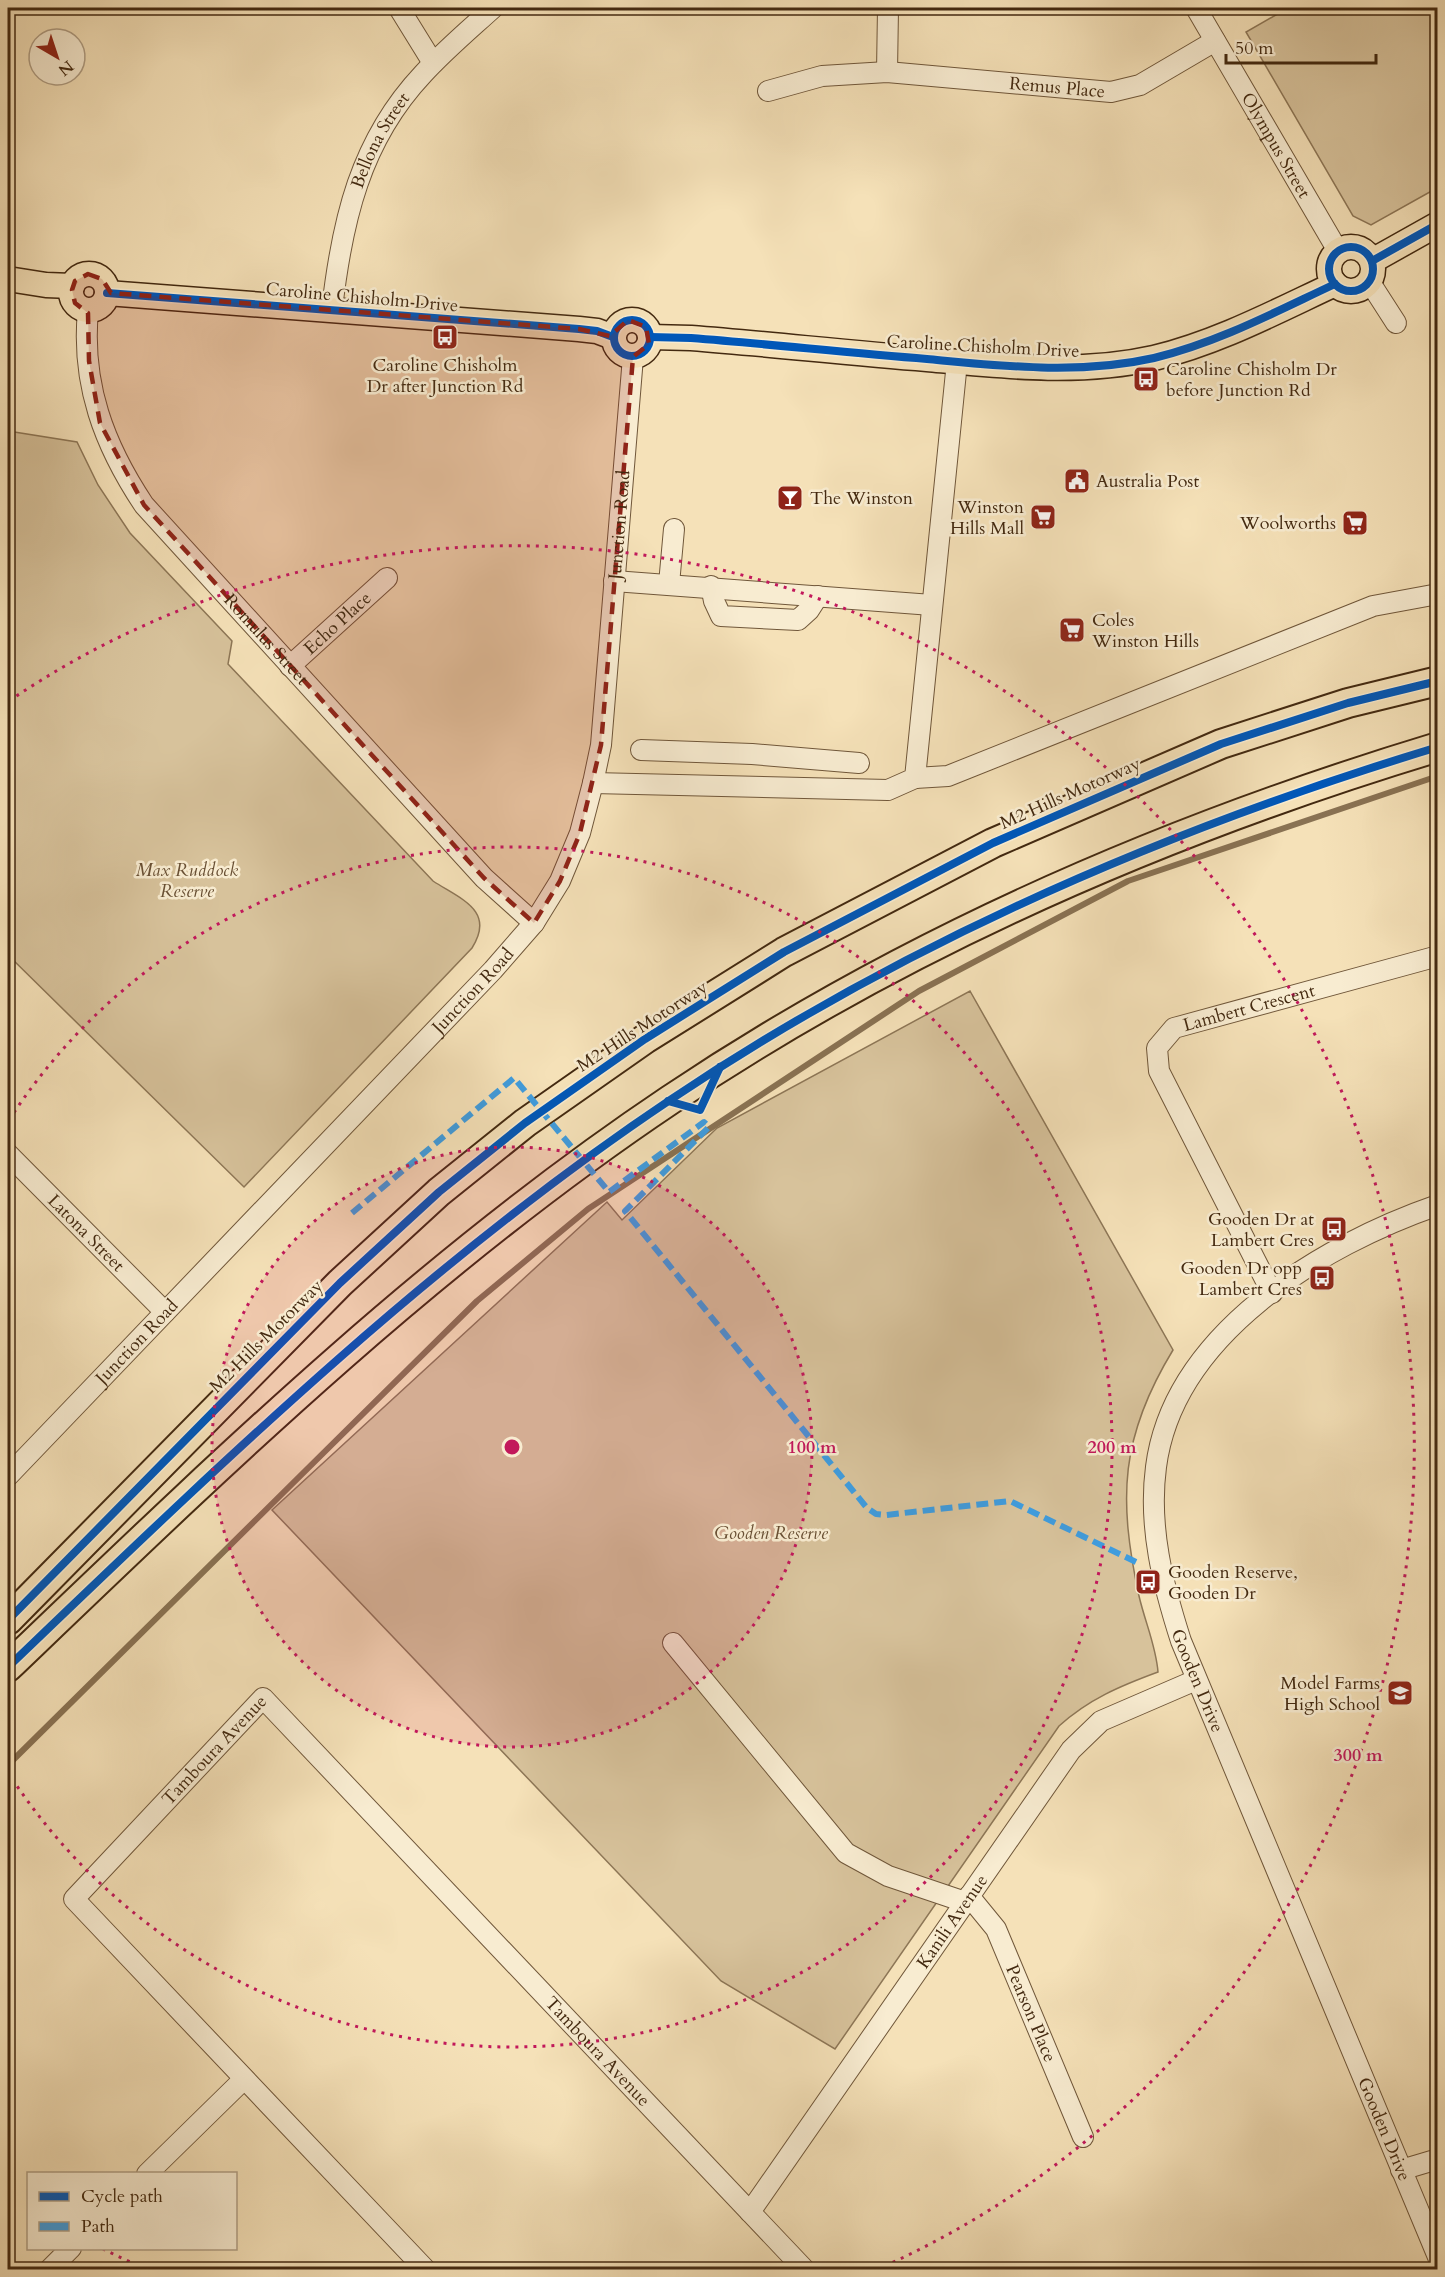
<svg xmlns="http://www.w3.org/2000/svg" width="1445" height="2277" font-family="Cardo,serif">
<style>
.green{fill:#d7c29b;stroke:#8d7656;stroke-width:1.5}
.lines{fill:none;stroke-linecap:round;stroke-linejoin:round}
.stream{stroke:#897253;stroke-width:6}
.minor-casing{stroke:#70573a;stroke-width:22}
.major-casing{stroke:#432910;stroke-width:27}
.highway-casing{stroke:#432910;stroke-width:32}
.minor{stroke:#f8ecd1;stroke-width:20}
.major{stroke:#f5e1b8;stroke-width:24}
.highway{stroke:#f5e1b8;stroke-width:28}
.quiet{stroke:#3f9cde;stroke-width:6;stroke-dasharray:12 6;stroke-linecap:butt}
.cycleway-casing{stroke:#f8ecd1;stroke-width:11}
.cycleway{stroke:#0057b8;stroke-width:8}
.marked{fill:#8f2418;fill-opacity:0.2;stroke:#8f2418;stroke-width:4.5;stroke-dasharray:12 8;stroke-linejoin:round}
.ring{fill:none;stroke:#c2185b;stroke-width:3;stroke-dasharray:3 6}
.labels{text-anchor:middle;stroke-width:5;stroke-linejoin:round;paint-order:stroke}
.street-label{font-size:18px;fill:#432910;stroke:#f8ecd1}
.poi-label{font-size:18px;fill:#432910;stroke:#f8ecd1;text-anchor:start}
.park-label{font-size:18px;font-style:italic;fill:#684f33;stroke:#f8ecd1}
.centre{fill:#c2185b;stroke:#f8ecd1;stroke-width:3}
.ring-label{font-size:18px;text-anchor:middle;font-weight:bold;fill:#c2185b;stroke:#f8ecd1;stroke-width:5;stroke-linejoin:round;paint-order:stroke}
</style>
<rect width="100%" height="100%" fill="#f5e1b8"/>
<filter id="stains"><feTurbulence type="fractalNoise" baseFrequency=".00333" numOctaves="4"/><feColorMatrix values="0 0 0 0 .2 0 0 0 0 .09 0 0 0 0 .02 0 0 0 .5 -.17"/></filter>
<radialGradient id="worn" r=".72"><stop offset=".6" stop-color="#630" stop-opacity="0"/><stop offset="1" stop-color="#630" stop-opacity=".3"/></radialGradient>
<!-- green -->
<g class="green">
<path d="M1288 8H1437V188L1371 225 1353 216 1246 32Z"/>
<path d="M8 431 77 442 98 485 130 533 232 641 228 664 433 881C460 899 496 910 472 948L244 1187 8 955Z"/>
<path d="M970 991 1173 1350C1120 1437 1118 1498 1139 1596 1145 1622 1156 1646 1158 1672 1120 1686 1089 1699 1059 1726L835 2049 721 1981 272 1510 607 1202 622 1220 717 1128Z"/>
</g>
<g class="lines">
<!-- stream -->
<path class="stream" d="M8 1765 477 1301 588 1209 919 991 1128 881 1438 776"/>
<!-- minor casing -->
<g class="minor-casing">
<g id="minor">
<path d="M399 8 433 63"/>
<path id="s1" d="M1196 8 1338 251"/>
<path d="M887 72 888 8"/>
<path id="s2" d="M768 91 822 76 887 72 1111 92 1140 85 1215 41"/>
<path d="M1369 281 1396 323"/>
<path id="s3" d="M332 309C342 221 360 141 423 74 445 50 470 29 493 8"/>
<path id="s4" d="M88 311C81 384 104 445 144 505L484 878 534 923"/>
<path d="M614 581 932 605"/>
<path d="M669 584 674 529"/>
<path d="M711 586 714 601 721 616 798 620 809 610 818 596"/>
<path id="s5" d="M290 666 387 578"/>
<path d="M641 750 752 754 859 763"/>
<path d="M915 778 948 776 1373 606 1438 594"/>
<path d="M593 783 888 790 915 778 957 362"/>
<path id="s6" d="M8 1154 165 1312"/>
<path id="s7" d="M1438 1205C1322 1245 1173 1334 1156 1467 1148 1527 1163 1585 1181 1641L1438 2257"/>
<path id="s8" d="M1272 1293 1159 1071 1157 1048 1174 1028 1438 956"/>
<path id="s9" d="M8 1476 493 970 534 923 560 881 580 833 593 783 601 745 633 357"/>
<path d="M673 1643 846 1853 888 1876 965 1902"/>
<path id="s10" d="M969 1896 996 1929 1083 2137"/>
<path d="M1401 2170 1438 2159"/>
<path d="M147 2174 244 2079"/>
<path id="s11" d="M750 2212 1071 1750 1101 1721 1196 1680"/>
<path d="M49 2270 71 2248"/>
<path id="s12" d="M426 2270 74 1899 263 1698 805 2270"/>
</g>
</g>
<!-- major casing -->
<g class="major-casing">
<g id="major">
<circle cx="1351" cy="269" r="22"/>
<path d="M1372 261 1438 224"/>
<circle cx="89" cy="292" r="18"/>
<path d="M8 279 46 285 72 286"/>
<path d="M107 293 579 329 597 331 613 337"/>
<circle cx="632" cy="338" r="18"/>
<path d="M650 337 691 338C769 344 848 353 927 359 1002 366 1079 375 1154 358 1219 342 1275 312 1335 284"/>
</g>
</g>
<!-- highway casing -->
<g class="highway-casing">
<g id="highway">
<path d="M8 1620 340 1283 439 1192 525 1123 645 1039 784 952 993 843 1221 744 1348 703 1438 681"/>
<path d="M8 1667C218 1466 428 1262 670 1100 905 942 1167 829 1438 747"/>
</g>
</g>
<!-- minor -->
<use href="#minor" class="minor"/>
<!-- major -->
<use href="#major" class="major"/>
<!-- highway -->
<use href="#highway" class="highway"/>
<!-- quiet -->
<path class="quiet" d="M352 1213 514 1078 609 1192 704 1122 709 1127 625 1211 867 1508 876 1514 886 1515 1010 1501 1136 1562"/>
<!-- cycleway casing -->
<g class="cycleway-casing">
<g id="cycleway">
<circle cx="1351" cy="269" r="22"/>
<path d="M1372 261 1438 224"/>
<path d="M107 293 579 329 597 331 613 337"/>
<circle cx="632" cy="338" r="18"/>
<path d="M650 337 691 338C769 344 848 353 927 359 1002 366 1079 375 1154 358 1219 342 1275 312 1335 284"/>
<path d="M668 1101 700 1110 720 1067"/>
<path d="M8 1620 340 1283 439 1192 525 1123 645 1039 784 952 993 843 1221 744 1348 703 1438 681"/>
<path d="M8 1667C218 1466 428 1262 670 1100 905 942 1167 829 1438 747"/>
</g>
</g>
<!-- cycleway -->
<use href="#cycleway" class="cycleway"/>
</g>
<!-- marked area -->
<path class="marked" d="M88 274 102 279 111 293 579 329 610 336 628 320 646 327 649 344 633 357 601 745 580 833 560 881 534 923 484 878 144 505 100 423 89 361 88 313 75 303 72 290 75 281Z"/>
<!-- distance rings -->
<circle cx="512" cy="1447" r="300" fill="#c2185b" fill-opacity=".12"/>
<g class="ring">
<circle cx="512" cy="1447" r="300"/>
<path d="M9 1120A600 600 0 1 1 9 1774"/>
<path d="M146 2269A900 900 0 0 1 103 2249M9 701A900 900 0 1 1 878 2269"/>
</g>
<!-- icons -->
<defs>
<g id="bus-square" transform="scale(1.35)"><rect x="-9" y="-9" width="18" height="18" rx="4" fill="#8f2418" stroke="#f8ecd1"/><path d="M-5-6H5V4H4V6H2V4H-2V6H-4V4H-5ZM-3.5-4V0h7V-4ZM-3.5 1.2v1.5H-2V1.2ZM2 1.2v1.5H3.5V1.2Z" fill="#fff"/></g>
<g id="civic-square" transform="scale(1.35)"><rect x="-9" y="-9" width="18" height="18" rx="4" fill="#8f2418" stroke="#f8ecd1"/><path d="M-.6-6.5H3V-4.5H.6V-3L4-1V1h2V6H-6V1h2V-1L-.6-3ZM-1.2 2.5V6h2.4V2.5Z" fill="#fff"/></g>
<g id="bar-square" transform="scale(1.35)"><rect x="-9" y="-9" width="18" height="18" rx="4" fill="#8f2418" stroke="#f8ecd1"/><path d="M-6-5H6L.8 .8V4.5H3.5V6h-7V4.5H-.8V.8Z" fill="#fff"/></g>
<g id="supermarket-square" transform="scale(1.35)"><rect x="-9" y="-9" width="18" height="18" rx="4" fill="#8f2418" stroke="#f8ecd1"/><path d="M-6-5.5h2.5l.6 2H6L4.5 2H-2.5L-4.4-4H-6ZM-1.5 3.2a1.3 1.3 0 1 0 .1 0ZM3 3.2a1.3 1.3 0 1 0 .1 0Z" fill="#fff"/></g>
<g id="school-square" transform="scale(1.35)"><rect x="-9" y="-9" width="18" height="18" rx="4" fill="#8f2418" stroke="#f8ecd1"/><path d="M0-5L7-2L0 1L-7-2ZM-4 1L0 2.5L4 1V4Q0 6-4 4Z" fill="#fff"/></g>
</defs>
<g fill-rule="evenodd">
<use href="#bus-square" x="445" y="337"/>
<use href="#bus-square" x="1146" y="379"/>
<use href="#civic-square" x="1077" y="481"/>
<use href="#bar-square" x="790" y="498"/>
<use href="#supermarket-square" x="1043" y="517"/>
<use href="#supermarket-square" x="1355" y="523"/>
<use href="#supermarket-square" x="1072" y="630"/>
<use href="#bus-square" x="1334" y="1229"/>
<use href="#bus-square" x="1322" y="1278"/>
<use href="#bus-square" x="1148" y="1582"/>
<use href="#school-square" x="1400" y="1693"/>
</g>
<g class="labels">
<!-- street labels -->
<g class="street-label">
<text dy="6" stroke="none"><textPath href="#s2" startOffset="292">Remus Place</textPath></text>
<text dy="6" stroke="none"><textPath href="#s3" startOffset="177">Bellona Street</textPath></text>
<text dy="6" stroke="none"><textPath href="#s1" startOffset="159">Olympus Street</textPath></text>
<text transform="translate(362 297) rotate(5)" y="6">Caroline Chisholm Drive</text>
<text transform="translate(983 346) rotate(3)" y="6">Caroline Chisholm Drive</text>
<text dy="6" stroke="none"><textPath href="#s9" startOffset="1176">Junction Road</textPath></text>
<text dy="6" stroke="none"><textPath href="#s5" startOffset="64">Echo Place</textPath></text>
<text dy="6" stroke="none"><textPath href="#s4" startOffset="388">Romulus Street</textPath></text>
<text transform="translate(1070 793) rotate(-24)" y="6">M2 Hills Motorway</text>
<text dy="6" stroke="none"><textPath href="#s9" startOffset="672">Junction Road</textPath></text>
<text dy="6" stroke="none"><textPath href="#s8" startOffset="376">Lambert Crescent</textPath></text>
<text transform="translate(642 1026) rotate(-33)" y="6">M2 Hills Motorway</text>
<text dy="6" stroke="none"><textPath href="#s6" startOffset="111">Latona Street</textPath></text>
<text transform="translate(266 1336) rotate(-45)" y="6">M2 Hills Motorway</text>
<text dy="6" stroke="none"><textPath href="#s9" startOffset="186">Junction Road</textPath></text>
<text dy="6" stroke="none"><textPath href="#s7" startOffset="624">Gooden Drive</textPath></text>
<text dy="6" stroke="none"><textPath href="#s12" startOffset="716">Tamboura Avenue</textPath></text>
<text dy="6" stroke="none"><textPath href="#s11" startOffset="354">Kanili Avenue</textPath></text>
<text dy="6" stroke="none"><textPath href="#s10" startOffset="134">Pearson Place</textPath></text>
<text dy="6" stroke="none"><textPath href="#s12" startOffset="1274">Tamboura Avenue</textPath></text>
<text dy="6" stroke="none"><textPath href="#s7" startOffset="1110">Gooden Drive</textPath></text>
</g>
<!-- poi labels -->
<g class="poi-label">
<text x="445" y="371" text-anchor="middle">Caroline Chisholm<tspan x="445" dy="21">Dr after Junction Rd</tspan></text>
<text x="1166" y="375">Caroline Chisholm Dr<tspan x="1166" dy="21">before Junction Rd</tspan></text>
<text x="1096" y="487">Australia Post</text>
<text x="810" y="504">The Winston</text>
<text x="1024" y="513" text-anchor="end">Winston<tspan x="1024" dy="21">Hills Mall</tspan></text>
<text x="1336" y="529" text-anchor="end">Woolworths</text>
<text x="1092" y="626">Coles<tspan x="1092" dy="21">Winston Hills</tspan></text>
<text x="1314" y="1225" text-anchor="end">Gooden Dr at<tspan x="1314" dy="21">Lambert Cres</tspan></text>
<text x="1302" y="1274" text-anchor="end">Gooden Dr opp<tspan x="1302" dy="21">Lambert Cres</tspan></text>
<text x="1168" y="1578">Gooden Reserve,<tspan x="1168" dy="21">Gooden Dr</tspan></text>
<text x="1380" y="1689" text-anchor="end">Model Farms<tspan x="1380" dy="21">High School</tspan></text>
</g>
<!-- park labels -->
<g class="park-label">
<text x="187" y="876">Max Ruddock<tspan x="187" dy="21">Reserve</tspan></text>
<text x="771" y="1539">Gooden Reserve</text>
</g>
</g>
<circle cx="512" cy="1447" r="9" class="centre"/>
<g class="ring-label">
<text x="812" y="1453">100 m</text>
<text x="1112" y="1453">200 m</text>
<text x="1358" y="1761">300 m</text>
</g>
<!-- margin -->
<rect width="1445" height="2277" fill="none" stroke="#f5e1b8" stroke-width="30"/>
<rect x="9" y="9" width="1427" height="2259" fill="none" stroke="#432910" stroke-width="3"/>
<rect x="15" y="15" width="1415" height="2247" fill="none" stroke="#432910" stroke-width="1.5"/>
<!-- legend -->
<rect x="27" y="2172" width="210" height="78" fill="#f8ecd1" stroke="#b09e84" stroke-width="1.5"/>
<rect x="39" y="2192" width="30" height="9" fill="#0057b8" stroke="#b09e84" stroke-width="1.5"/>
<text x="81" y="2202" font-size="18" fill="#432910">Cycle path</text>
<rect x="39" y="2222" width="30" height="9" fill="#3f9cde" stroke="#b09e84" stroke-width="1.5"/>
<text x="81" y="2232" font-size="18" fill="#432910">Path</text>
<!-- north arrow -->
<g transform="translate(57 57) rotate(141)"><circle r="28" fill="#f8ecd1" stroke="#b09e84" stroke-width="1.5"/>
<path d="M0-4.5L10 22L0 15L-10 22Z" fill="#8f2418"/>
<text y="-9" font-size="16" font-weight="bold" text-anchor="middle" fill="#432910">N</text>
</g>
<!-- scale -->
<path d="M1226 54v9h150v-9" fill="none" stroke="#432910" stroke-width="3"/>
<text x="1235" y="54" font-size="18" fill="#432910" stroke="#f8ecd1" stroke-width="4.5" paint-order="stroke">50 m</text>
<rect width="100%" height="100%" filter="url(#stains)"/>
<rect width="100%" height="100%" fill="url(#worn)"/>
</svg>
